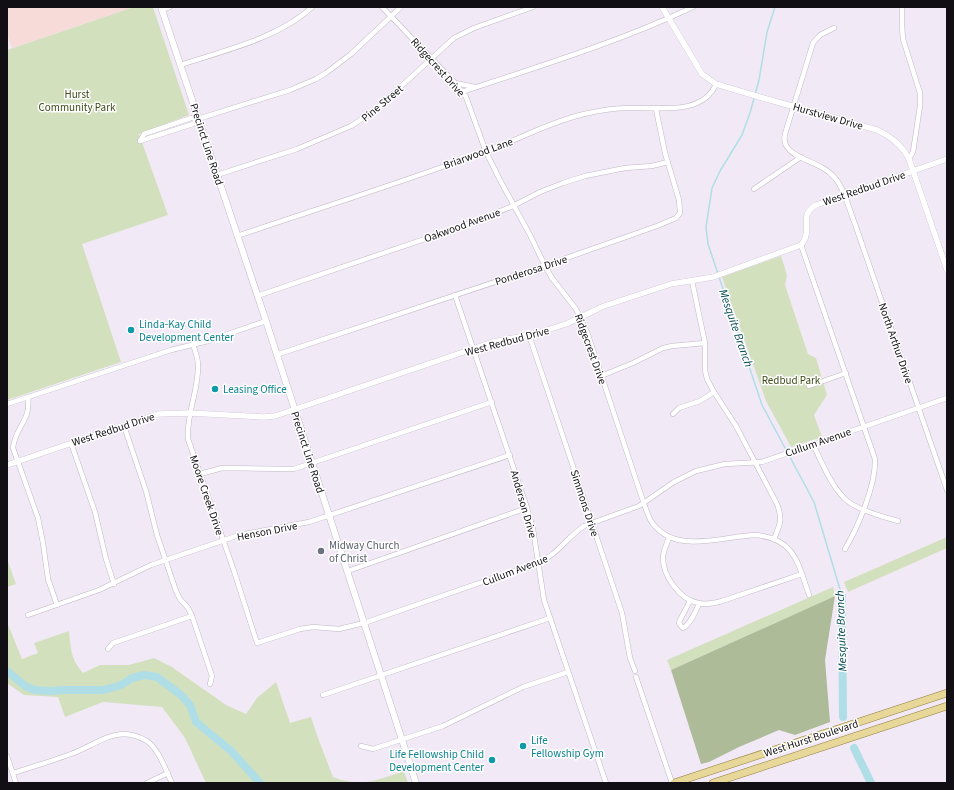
<svg xmlns="http://www.w3.org/2000/svg" width="954" height="790" font-family="'Source Sans 3',sans-serif">
<style>
.commercial{fill:#f6dbd9}
.green{fill:#d3e0be}
.forest{fill:#aebb99}
.lines{fill:none;stroke-linecap:round;stroke-linejoin:round}
.stream{stroke:#b0dee6;stroke-width:1.5}
.river{stroke:#b0dee6;stroke-width:8}
.minor-casing{stroke:#c0b7c5;stroke-width:5.5}
.tertiary-casing{stroke:#c0b7c5;stroke-width:6}
.secondary-casing{stroke:#c0b7c5;stroke-width:7}
.primary-casing{stroke:#927f3e;stroke-width:8}
.minor{stroke:#fff;stroke-width:4.5}
.tertiary{stroke:#fff;stroke-width:5.5}
.secondary{stroke:#fff;stroke-width:6}
.primary{stroke:#e7d798;stroke-width:7}
.culture-dot{fill:#0f9aa8;stroke:#fff;stroke-width:1.5}
.worship-dot{fill:#6b7280;stroke:#fff;stroke-width:1.5}
.labels{text-anchor:middle;stroke-width:3;stroke-linejoin:round;paint-order:stroke}
.street-label{font-size:11px;fill:#120f14;stroke:#fff}
.park-label{font-size:11px;fill:#3b4a16;stroke:#fff}
.culture-label{font-size:11px;fill:#0d838f;stroke:#fff;text-anchor:start}
.worship-label{font-size:11px;fill:#5b616d;stroke:#fff;text-anchor:start}
.water-label{font-size:12px;font-style:italic;fill:#034952;stroke:#fff}
</style>
<rect width="100%" height="100%" fill="#f2e9f7"/>
<!-- commercial -->
<path class="commercial" d="M7 7H134L12 48 7 34Z"/>
<!-- green -->
<g class="green">
<path d="M134 7H153L189 115 139 134 168 215 82 244 121 362 7 400V50Z"/>
<path d="M781 256 787 275 785 285 808 354 816 358 827 395 814 415 822 437 791 447 766 401 722 277Z"/>
<path d="M947 537V548L848 592 844 582Z"/>
<path d="M7 559 16 584 7 587Z"/>
<path d="M833 587 835 596 671 670 667 660Z"/>
<path d="M7 622 22 659 38 653 34 643 69 631C71 650 71 659 83 673L100 665H129L154 658 172 667 226 705 246 714 257 698 276 682 290 723 311 717 318 738 333 777C362 788 377 780 404 771L408 783H206L185 738 162 707 103 702 65 717 58 697 24 695 7 683Z"/>
</g>
<!-- forest -->
<path class="forest" d="M835 596 825 660 830 722 795 735 779 730 739 747 709 762 701 764 671 670Z"/>
<g class="lines">
<!-- stream -->
<path class="stream" d="M775 7 767 32 759 80 750 113 742 135 720 171 712 188 706 227 708 244 762 405 814 502 842 596"/>
<!-- river -->
<g class="river">
<path d="M842 596 843 717"/>
<path d="M7 671 25 686 35 690 50 691 64 690H104L121 685 132 678 144 675 157 677 181 695 190 705 196 722 231 751 260 783"/>
<path d="M854 748 871 783"/>
</g>
<!-- minor casing -->
<g class="minor-casing">
<g id="minor">
<path d="M382 7 455 83 466 97 486 152 501 182 530 235 545 266 552 278 576 309 587 332 644 504C646 509 648 516 651 521 674 556 722 536 756 535 795 539 798 563 809 595"/>
<path d="M902 7V26L903 39 920 93V106L913 152 909 159"/>
<path d="M162 10 170 7"/>
<path d="M834 28 820 35 813 43 785 134C784 139 784 144 788 148 796 160 822 162 835 178 845 190 849 209 855 224L947 490"/>
<path d="M180 65C223 51 279 38 312 7"/>
<path d="M455 83 475 87"/>
<path d="M462 92C540 66 619 42 693 7"/>
<path d="M140 141 193 124 198 119 290 90 316 79 326 73 351 54 401 7"/>
<path d="M140 141 144 134 191 118 198 119"/>
<path d="M217 175 297 149 351 126 374 111 454 38 474 28 533 7"/>
<path d="M754 189 801 157"/>
<path d="M237 236C320 208 403 182 484 152 518 140 549 122 584 114 597 111 615 108 629 108 657 107 703 116 716 84"/>
<path d="M801 245 875 459C876 485 858 527 845 549"/>
<path d="M692 281 705 343V370L707 379 714 392 736 426 777 504C783 519 780 525 774 539"/>
<path d="M455 295 527 508 533 529 544 600 606 783"/>
<path d="M257 296 463 226 513 206 540 192 563 183 585 176 625 168 652 166 668 162"/>
<path d="M529 335 622 613 630 658 635 671"/>
<path d="M193 344C195 351 198 358 198 365 199 390 186 414 188 439L234 571 257 643 300 629 313 627 339 629 364 623 537 563C557 556 567 537 584 526L639 506 674 482 696 471 725 464 762 462 947 398"/>
<path d="M276 355 555 262 657 226 676 218 680 213 679 200 665 153 656 109"/>
<path d="M601 376 633 363 663 348 672 346 705 343"/>
<path d="M809 386 846 373"/>
<path d="M28 398C31 421 15 427 13 448L38 518 43 543 48 579 57 605"/>
<path d="M7 404 171 350 208 341 266 321"/>
<path d="M673 414 679 408 700 401 714 392"/>
<path d="M124 426 146 491 157 535 176 591 180 599 188 608 192 616 212 676 210 684"/>
<path d="M71 443 95 512 106 559 114 584"/>
<path d="M813 444C821 461 831 485 844 498 854 509 883 517 898 521"/>
<path d="M200 474 222 468 294 469 492 402"/>
<path d="M669 538C667 543 664 549 663 556 662 575 679 599 698 603 706 605 715 603 722 601L802 574"/>
<path d="M348 571 527 508"/>
<path d="M690 601 680 620 679 623 681 626 683 628C691 624 695 612 699 604"/>
<path d="M28 615 99 590 151 565 216 543 239 535 309 522 510 455"/>
<path d="M108 649 113 643 192 616"/>
<path d="M636 677 672 783"/>
<path d="M323 695 550 618"/>
<path d="M361 746 373 749 443 726 523 687 568 672"/>
<path d="M7 756 16 783"/>
<path d="M13 773C32 767 52 761 71 754 88 748 105 735 123 734 131 734 140 737 147 741 160 751 165 769 172 783"/>
<path d="M147 783 168 773"/>
</g>
</g>
<!-- tertiary casing -->
<g class="tertiary-casing">
<g id="tertiary">
<path d="M662 7 702 74 716 84 763 98 877 130C890 136 902 145 909 159L947 270"/>
<path d="M7 465 158 414 189 413 264 417 275 416 493 342 538 333 566 324 604 306 671 284 713 277 801 245C814 231 797 216 816 205L947 159"/>
</g>
</g>
<!-- secondary casing -->
<g class="secondary-casing">
<path id="secondary" d="M161 7 266 321 416 783"/>
</g>
<!-- primary casing -->
<g class="primary-casing">
<g id="primary">
<path d="M674 783 947 693"/>
<path d="M713 783 947 706"/>
</g>
</g>
<!-- minor -->
<use href="#minor" class="minor"/>
<!-- tertiary -->
<use href="#tertiary" class="tertiary"/>
<!-- secondary -->
<use href="#secondary" class="secondary"/>
<!-- primary -->
<use href="#primary" class="primary"/>
</g>
<!-- markers -->
<g class="culture-dot">
<circle cx="131" cy="330" r="4"/>
<circle cx="215" cy="389" r="4"/>
<circle cx="523" cy="746" r="4"/>
<circle cx="492" cy="760" r="4"/>
</g>
<circle class="worship-dot" cx="321" cy="551" r="4"/>
<g class="labels">
<!-- street labels -->
<g class="street-label">
<text transform="translate(438 67) rotate(48)" y="4">Ridgecrest Drive</text>
<text transform="translate(382 103) rotate(-40)" y="4">Pine Street</text>
<text transform="translate(828 116) rotate(16)" y="4">Hurstview Drive</text>
<text transform="translate(207 144) rotate(72)" y="4">Precinct Line Road</text>
<text transform="translate(478 153) rotate(-20)" y="4">Briarwood Lane</text>
<text transform="translate(864 188) rotate(-19)" y="4">West Redbud Drive</text>
<text transform="translate(462 225) rotate(-20)" y="4">Oakwood Avenue</text>
<text transform="translate(531 270) rotate(-18)" y="4">Ponderosa Drive</text>
<text transform="translate(507 341) rotate(-15)" y="4">West Redbud Drive</text>
<text transform="translate(896 343) rotate(71)" y="4">North Arthur Drive</text>
<text transform="translate(591 349) rotate(70)" y="4">Ridgecrest Drive</text>
<text transform="translate(113 429) rotate(-18)" y="4">West Redbud Drive</text>
<text transform="translate(818 442) rotate(-19)" y="4">Cullum Avenue</text>
<text transform="translate(308 452) rotate(72)" y="4">Precinct Line Road</text>
<text transform="translate(207 495) rotate(71)" y="4">Moore Creek Drive</text>
<text transform="translate(585 503) rotate(72)" y="4">Simmons Drive</text>
<text transform="translate(524 504) rotate(74)" y="4">Anderson Drive</text>
<text transform="translate(267 531) rotate(-11)" y="4">Henson Drive</text>
<text transform="translate(515 570) rotate(-21)" y="4">Cullum Avenue</text>
<text transform="translate(811 738) rotate(-18)" y="4">West Hurst Boulevard</text>
</g>
<!-- park labels -->
<g class="park-label">
<text x="77" y="98">Hurst<tspan x="77" dy="13">Community Park</tspan></text>
<text x="791" y="384">Redbud Park</text>
</g>
<!-- culture labels -->
<g class="culture-label">
<text x="139" y="328">Linda-Kay Child<tspan x="139" dy="13">Development Center</tspan></text>
<text x="223" y="393">Leasing Office</text>
<text x="531" y="744">Life<tspan x="531" dy="13">Fellowship Gym</tspan></text>
<text x="484" y="758" text-anchor="end">Life Fellowship Child<tspan x="484" dy="13">Development Center</tspan></text>
</g>
<!-- worship labels -->
<g class="worship-label">
<text x="329" y="549">Midway Church<tspan x="329" dy="13">of Christ</tspan></text>
</g>
<!-- water labels -->
<g class="water-label">
<text transform="translate(736 328) rotate(71)" y="4">Mesquite Branch</text>
<text transform="translate(841 631) rotate(-92)" y="4">Mesquite Branch</text>
</g>
</g>
<!-- border -->
<rect width="954" height="790" fill="none" stroke="#120f14" stroke-width="16"/>
</svg>
